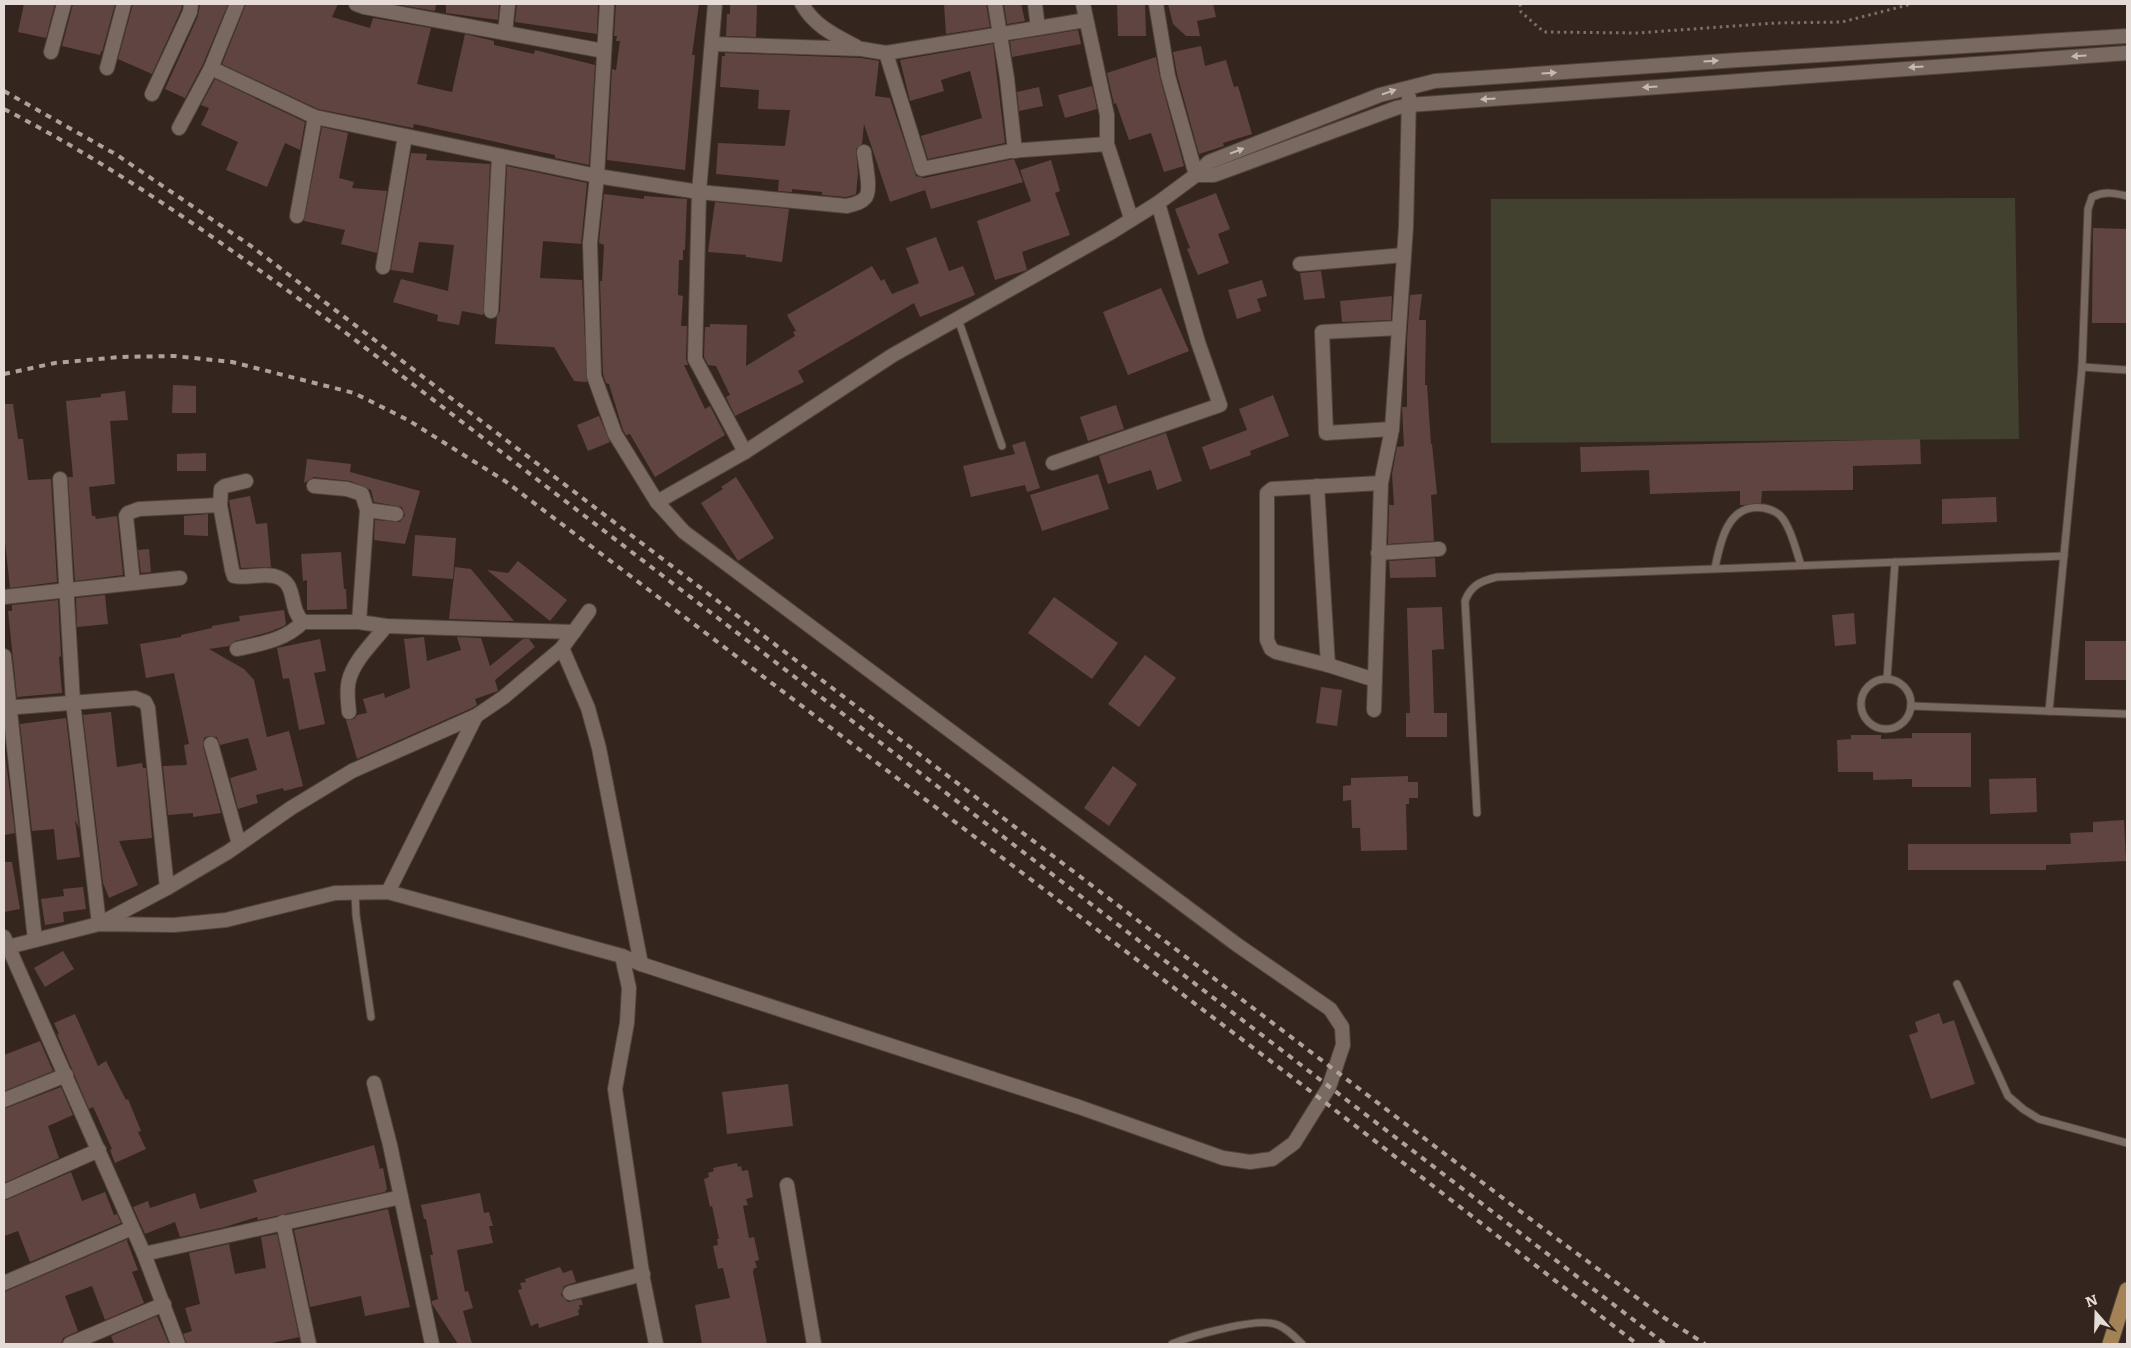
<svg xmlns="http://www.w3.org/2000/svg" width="2131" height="1348" font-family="Literata,serif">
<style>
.green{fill:#42402f}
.building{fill:#604441}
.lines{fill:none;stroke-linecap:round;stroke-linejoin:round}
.lane-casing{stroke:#50443e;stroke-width:9}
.street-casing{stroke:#50443e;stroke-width:16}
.primary-casing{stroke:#50443e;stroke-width:17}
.path{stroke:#7c7069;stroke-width:3;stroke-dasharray:2.5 4;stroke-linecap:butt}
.lane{stroke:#796960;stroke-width:7}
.street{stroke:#796960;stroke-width:14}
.primary{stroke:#a38256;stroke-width:15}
.rail{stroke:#ada29c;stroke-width:4;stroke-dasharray:6 6;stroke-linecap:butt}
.oneway{fill:#c5bab3}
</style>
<rect width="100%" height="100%" fill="#34261e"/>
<!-- green -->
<path class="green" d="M2015 198 2019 439 1491 443V199Z"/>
<!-- building -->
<g class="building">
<path d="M24 4H55L46 38 18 32Z"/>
<path d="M73 4H115L102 52 101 51 100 55 62 46Z"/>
<path d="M133 4H182L181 10 152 74 118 59Z"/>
<path d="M200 4H228L203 64 185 98 165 89 198 16Z"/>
<path d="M246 4H338L332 17 370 28 373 18 431 28 417 84 452 92 465 34 494 41V45L534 54 535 50 595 65 589 165 555 158V155L414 124 413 128 318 109 222 64Z"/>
<path d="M395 4H436L435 11Z"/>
<path d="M446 4H499L498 20 446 13Z"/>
<path d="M517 4H598L597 34 515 22Z"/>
<path d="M616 4H699L692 55H695L685 170 607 160 612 69 616 70 620 41H616L617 36H614Z"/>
<path d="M730 4H757L756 37 726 36 727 14H730Z"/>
<path d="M944 4H986L990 27 946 34Z"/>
<path d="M1004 4H1021L1025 21 1007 24Z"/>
<path d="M1117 4H1145L1146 36H1118Z"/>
<path d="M1168 4H1213L1216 17 1197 21 1200 36H1186L1173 24Z"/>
<path d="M1078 30 1081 44 1012 57 1010 41Z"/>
<path d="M993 44 1005 143 928 159 921 136 982 118 970 71 941 80 944 91 910 101 900 60Z"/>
<path d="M1201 46 1205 66 1226 60 1234 87 1238 86 1252 134 1223 143 1224 146 1199 154 1177 74 1173 52Z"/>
<path d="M725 53 861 58 879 61 875 96 890 98 916 176 924 178 1014 159 1023 182 931 209 925 190 890 202 864 124 862 144 856 149 858 174 856 194 854 195 846 197 822 195V192L792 189V192L778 191 779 180 716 174 718 143 785 146 790 110 758 109 759 90 720 87 722 56H725Z"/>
<path d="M1156 57 1160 78 1184 166 1164 172 1151 133 1129 140 1116 103 1114 104 1107 73Z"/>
<path d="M215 79 305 122 300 150 285 143 267 187 226 170 238 142 201 125 209 108 201 105Z"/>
<path d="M1092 86 1097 109 1065 118 1058 95Z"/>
<path d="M1039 87 1043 106 1019 111 1017 92Z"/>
<path d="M322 127 348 133 339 178 354 182 352 188 387 191 377 253 341 244 345 230 304 221Z"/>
<path d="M411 153 427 154 426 160 490 164 483 315 462 311 459 325 437 321 438 315 393 302 401 279 448 291 454 245 419 242 413 273 391 270Z"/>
<path d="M1051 160 1060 191 1055 193 1070 235 1022 252 1027 270 995 280 977 221 1031 201 1020 170Z"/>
<path d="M507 166 587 183 581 244 543 241 540 278 582 280 587 382 574 381 554 347 495 344 497 317 500 311Z"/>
<path d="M1216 193 1230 229 1218 234 1229 263 1198 275 1187 249 1190 248 1175 209Z"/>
<path d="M604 194 644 199V196L687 199 685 250H683V260H679L678 295 683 296 681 326H687L686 359 688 365H684L705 409 710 406 725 435 655 477 630 434 626 435 623 430 609 384 606 383 603 374 600 281H602L604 245 599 243Z"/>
<path d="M715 202 789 209 782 262 746 257V255L708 252Z"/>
<path d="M2093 228 2127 229V323H2092Z"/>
<path d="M936 237 949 271 963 266 975 295 920 317 914 303 798 371 804 382 735 416 726 397 730 395 716 366 708 365 704 357 705 327H710V324L747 325 746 366 795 336 793 332 796 331 787 315 872 266 881 281 884 279 892 294 919 283 906 248Z"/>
<path d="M1321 271 1325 298 1304 300 1300 273Z"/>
<path d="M1262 280 1267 296 1257 299 1261 311 1237 319 1228 290Z"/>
<path d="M1161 288 1189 351 1128 375 1103 312Z"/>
<path d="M1422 294 1419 320H1426L1425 385H1427L1431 444H1432L1437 494 1431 495 1434 541 1388 544 1389 505H1394L1392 474 1397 447 1404 446 1402 407H1407V340L1410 295Z"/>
<path d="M1392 296 1391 320 1342 322 1340 301Z"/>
<path d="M173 385 196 386V413H172Z"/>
<path d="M125 391 128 420 110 421 115 484 89 487 92 516H95L96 519 117 516 123 575 75 581 68 477H73L66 401 101 397V394Z"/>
<path d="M1273 395 1289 436 1250 451 1251 455 1210 470 1202 447 1247 430 1239 409Z"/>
<path d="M4 404H13L18 439H23L28 480 51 479 57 582 10 588 4 532Z"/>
<path d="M1116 405 1124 429 1088 441 1080 417Z"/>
<path d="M599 416 610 442 588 451 577 425Z"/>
<path d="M1166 433 1182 481 1157 490 1151 470 1108 484 1099 456Z"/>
<path d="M1920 439 1921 464 1853 466V490L1762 491 1761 503 1744 505H1740V491L1650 494 1649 470 1581 472 1580 447Z"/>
<path d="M1025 441 1040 488 1027 492 1025 485 971 497 963 466 1015 454 1012 445Z"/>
<path d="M206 453V471H177V454Z"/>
<path d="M307 459 351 464 350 472 420 491 405 544 374 540 375 520 400 522 405 515 402 507 374 502 371 490 350 481 314 477 304 483Z"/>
<path d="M1098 474 1109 509 1042 531 1030 495Z"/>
<path d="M736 477 774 538 738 561 701 503 723 489 721 487Z"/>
<path d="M250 496 256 524 267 523 271 567 241 568 229 500Z"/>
<path d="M1996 497 1997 522 1942 524V499Z"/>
<path d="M208 514V536L184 535V516Z"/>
<path d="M415 535 456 538 453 579 412 576Z"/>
<path d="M149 549 151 572 141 573 138 550Z"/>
<path d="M341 552 344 589H346L347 609 307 610V580L303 581 301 554Z"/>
<path d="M1435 558 1436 577 1390 578 1389 561Z"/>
<path d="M518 561 567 600 550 621 487 570 508 573Z"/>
<path d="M455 567 471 569 514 621 449 619Z"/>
<path d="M105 595 108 624 77 627 76 598Z"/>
<path d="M1054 597 1118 643 1092 679 1028 633Z"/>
<path d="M58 600 61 656 59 657 62 693 17 697 8 611H12V605Z"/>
<path d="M1442 607 1444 649 1432 650 1434 713H1447V737H1406V713H1410L1407 608Z"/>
<path d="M284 610 286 624 284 626 269 632 235 641 229 646 209 649 244 669 254 680 267 737 289 731 303 786 284 791 283 788 256 795 258 803 238 809 230 778 257 770 248 738 220 745 217 737 209 736 204 738 203 746 221 813 193 817V813L168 815 163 766 187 765 184 745 189 744 174 673 146 678 140 644 181 637V635L212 628V626L240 621 239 616Z"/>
<path d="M1854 613 1856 644 1835 646 1832 615Z"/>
<path d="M424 637 427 661 461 650 457 637 481 638 490 666 523 639H529L535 647 495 680 498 691 475 699 477 705 472 708 357 759 346 720 354 719 357 715 367 713 363 699 384 693 385 698 410 688 404 639Z"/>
<path d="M320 639 326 671 314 673 325 724 299 730 289 678 283 679 277 648Z"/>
<rect x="2085" y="641" width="42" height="39"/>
<path d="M1145 655 1176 678 1139 727 1108 704Z"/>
<path d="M1321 687 1342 690 1337 726 1316 723Z"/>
<path d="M111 712 117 767 142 763 143 768H146L152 838 119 841 138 885 109 898 103 883 83 715Z"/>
<path d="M66 718 79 828 75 820 80 857 57 860 54 829 32 831 20 724Z"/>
<path d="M1912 733H1971V787H1912V779L1873 780V772H1838L1837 740 1851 739V735H1881V739L1912 738Z"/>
<path d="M4 746 15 833 4 835Z"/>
<path d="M1113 766 1137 784 1109 826 1084 808Z"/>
<path d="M1408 776V782H1418V798H1409V804H1406L1407 850 1361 851 1360 828H1352L1351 800 1343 801V786L1351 785V778Z"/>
<path d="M2036 778 2037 812 1990 814 1989 779Z"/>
<path d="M2124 820 2126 861 2046 865V870H1908V844H2071L2070 833 2093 832V822Z"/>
<path d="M4 862H12L20 909 4 912Z"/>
<path d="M83 887 86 909 63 912 64 922 45 925 41 899 64 896 63 889Z"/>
<path d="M63 951 74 969 45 987 34 968Z"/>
<path d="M1939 1013 1943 1024 1954 1020 1975 1084 1931 1099 1909 1035 1918 1032 1915 1022Z"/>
<path d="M75 1014 98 1066 106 1061 126 1100 128 1099 141 1131 138 1132 146 1149 115 1163 110 1150 112 1149 95 1111 93 1107 89 1109 57 1034H59L54 1023Z"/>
<path d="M40 1041 53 1071 4 1091V1055Z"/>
<path d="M788 1084 793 1126 727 1134 722 1092Z"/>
<path d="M61 1087 73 1115 48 1126 59 1158 4 1183V1109Z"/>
<path d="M374 1145 380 1169 383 1168 387 1189 385 1192 258 1220 257 1217 225 1227 180 1237 175 1222 145 1234 133 1207 148 1201 150 1208 195 1193 200 1209 257 1192 253 1180Z"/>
<path d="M737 1163 738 1167 741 1166 742 1171 748 1170 753 1197 746 1199 748 1205 743 1206 749 1238 754 1237 759 1260 755 1261 757 1268H754L753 1272 767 1344H702L695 1305 730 1298 723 1268 718 1269 713 1246 718 1245 717 1239H719L712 1206 710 1207 704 1179 709 1177 708 1173 714 1171 713 1168Z"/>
<path d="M71 1172 82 1201 105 1192 114 1215 117 1214 121 1223 30 1262 18 1231 4 1236V1201Z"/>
<path d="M480 1193 484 1213 489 1212 493 1226H489L493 1243 457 1250 465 1292 468 1291 473 1308 463 1311 472 1344H458L432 1304V1301L438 1299 430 1255H433L426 1219H424L421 1205Z"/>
<path d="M388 1209 410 1307 365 1316 361 1296 310 1307 294 1230Z"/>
<path d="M277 1234 299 1337 267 1344H187L183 1334 192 1331 185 1308 200 1304 189 1253 229 1244 235 1274 266 1268 261 1237Z"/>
<path d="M128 1239 127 1241 138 1270 132 1272 144 1303 105 1320 92 1286 65 1296 78 1331 63 1338 61 1344H4V1292Z"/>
<path d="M560 1267 563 1273 572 1270 576 1282 564 1286 561 1295 568 1302 581 1299 583 1305H579L580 1309 578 1310 579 1315 539 1328 538 1323 531 1326 518 1290 522 1289 520 1283 526 1282 525 1279Z"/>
<path d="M157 1316 169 1344H114L111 1336Z"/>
</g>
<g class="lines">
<!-- lane casing -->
<g class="lane-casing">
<g id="lane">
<path d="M958 319 1002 446"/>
<path d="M2082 367 2127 370"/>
<path d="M1715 568C1720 542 1728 502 1764 508 1773 510 1780 513 1785 522 1793 535 1796 551 1801 565"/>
<circle cx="1886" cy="704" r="25"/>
<path d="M1887 679 1895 562"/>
<path d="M1911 706 2127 714"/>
<path d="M2049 711 2082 367 2088 209 2092 197C2105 191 2114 193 2127 196"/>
<path d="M1477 813 1465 601C1471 585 1481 581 1497 577L2064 556"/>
<path d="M355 892 356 915 371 1017"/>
<path d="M1957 984 2008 1096 2023 1109 2039 1119 2127 1143"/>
<path d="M1172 1344C1191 1336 1260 1316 1278 1325 1288 1329 1295 1337 1302 1344"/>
</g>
</g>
<!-- street casing -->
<g class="street-casing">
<g id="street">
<path d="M356 4 364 7 604 51"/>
<path d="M715 4 699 192 695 359 745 452"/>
<path d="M802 4C814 26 836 36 857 47"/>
<path d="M995 4 1007 78 1015 151"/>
<path d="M1035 4 1038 28"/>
<path d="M1083 4 1107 115V144L1131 218"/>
<path d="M1156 4 1168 76 1196 175"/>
<path d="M505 33 508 4"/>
<path d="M712 44 862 49 886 53 1086 20"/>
<path d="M51 52 64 4"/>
<path d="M886 53 922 169 1010 151 1107 144"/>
<path d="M107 68 124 4"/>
<path d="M211 68 315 117 597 176 699 192 847 206C854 204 861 203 865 198 872 191 865 162 864 152"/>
<path d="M152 94 190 12 191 4"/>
<path d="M179 128 211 68 237 4"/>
<path d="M1196 175H1214L1396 108 1409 105 2127 53"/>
<path d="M297 216 315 117"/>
<path d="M1300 264 1404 255"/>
<path d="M383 267 405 136"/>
<path d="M491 311 499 156"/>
<path d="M1392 429 1326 433 1322 332 1399 328"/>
<path d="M1053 463 1220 405 1198 342 1158 203"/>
<path d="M60 479 73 702 99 924 167 888 228 852 291 808 352 771 476 716 504 697 562 648 589 611"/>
<path d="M246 481 225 486 221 489 220 505 232 570 234 576C247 579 261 573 274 576 299 582 287 607 303 622H359L386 626 574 632"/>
<path d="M314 486 347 489 362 494 367 510 359 622"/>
<path d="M1317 486 1328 665 1375 680"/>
<path d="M657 502 745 452 893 355 1110 233 1158 203 1196 175 1209 162 1380 95 1435 81 1738 60 2127 36"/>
<path d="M367 510 396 514"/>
<path d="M1378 553 1439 549"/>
<path d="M133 583 126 516 128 513 139 509 220 505"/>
<path d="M4 597 180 578"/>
<path d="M562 648 588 708 599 748 641 964"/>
<path d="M237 649C260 644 286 640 303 622"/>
<path d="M4 656 35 940"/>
<path d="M1328 665 1276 652 1271 649 1267 640V493L1272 489 1381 483"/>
<path d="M4 708 135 698 145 702 148 708 167 888"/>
<path d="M1374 710 1381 483 1392 429 1406 227 1409 97"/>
<path d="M349 712C348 701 346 690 349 680 354 660 374 642 386 626"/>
<path d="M211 744 239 844"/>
<path d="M388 892 476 716"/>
<path d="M4 937 144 1254 178 1344"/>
<path d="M4 948 99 924 174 925 226 920 335 893 388 892 622 956 641 964 1079 1107 1223 1158 1250 1162 1272 1159 1294 1143 1329 1087 1343 1045 1342 1027 1330 1009 1236 944 684 532 657 502 615 434 594 376 590 243 597 176 607 4"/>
<path d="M622 956 629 988 627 1023 615 1089 643 1279 656 1344"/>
<path d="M374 1083 390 1145 432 1344"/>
<path d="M4 1100 66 1075"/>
<path d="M787 1185 814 1344"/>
<path d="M4 1192 99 1150"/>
<path d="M283 1222 309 1344"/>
<path d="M144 1254 401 1197"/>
<path d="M4 1283 132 1228"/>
<path d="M570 1293 643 1274"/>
<path d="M70 1344 164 1304"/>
</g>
</g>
<!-- primary casing -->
<g class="primary-casing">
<path id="primary" d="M2110 1344 2127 1290"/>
</g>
<!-- path -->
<path class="path" d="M1520 4 1521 12 1544 32 1637 33 1776 23 1842 22 1912 4"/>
<!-- lane -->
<use href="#lane" class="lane"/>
<!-- street -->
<use href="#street" class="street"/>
<!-- primary -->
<use href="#primary" class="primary"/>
<!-- rail -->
<g class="rail">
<path d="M4 91 117 155 251 246 1537 1224 1663 1317 1705 1344"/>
<path d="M4 109C125 171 236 253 346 333L1665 1344"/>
<path d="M4 374 55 363 120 357 174 356 232 362 354 393 408 420 505 481 1322 1100 1637 1344"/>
</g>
</g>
<!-- one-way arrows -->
<defs><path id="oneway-solid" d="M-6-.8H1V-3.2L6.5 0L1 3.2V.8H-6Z" transform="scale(1.25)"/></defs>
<g class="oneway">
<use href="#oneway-solid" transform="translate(2079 56) rotate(176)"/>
<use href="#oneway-solid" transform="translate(1711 61) rotate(-4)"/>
<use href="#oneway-solid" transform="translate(1916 67) rotate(176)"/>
<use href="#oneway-solid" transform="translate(1549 73) rotate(-4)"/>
<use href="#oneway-solid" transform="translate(1650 87) rotate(176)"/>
<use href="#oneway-solid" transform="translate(1389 92) rotate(-19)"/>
<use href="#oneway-solid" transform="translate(1488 99) rotate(176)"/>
<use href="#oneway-solid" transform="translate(1237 151) rotate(-21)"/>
</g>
<!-- border -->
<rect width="2131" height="1348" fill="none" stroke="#e6dcd7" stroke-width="10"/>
<!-- north arrow -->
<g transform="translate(2096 1313) rotate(340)" stroke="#34261e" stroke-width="4" paint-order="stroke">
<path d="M0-4L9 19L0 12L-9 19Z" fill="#e6dcd7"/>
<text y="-8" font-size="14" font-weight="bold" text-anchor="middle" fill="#e6dcd7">N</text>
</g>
</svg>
